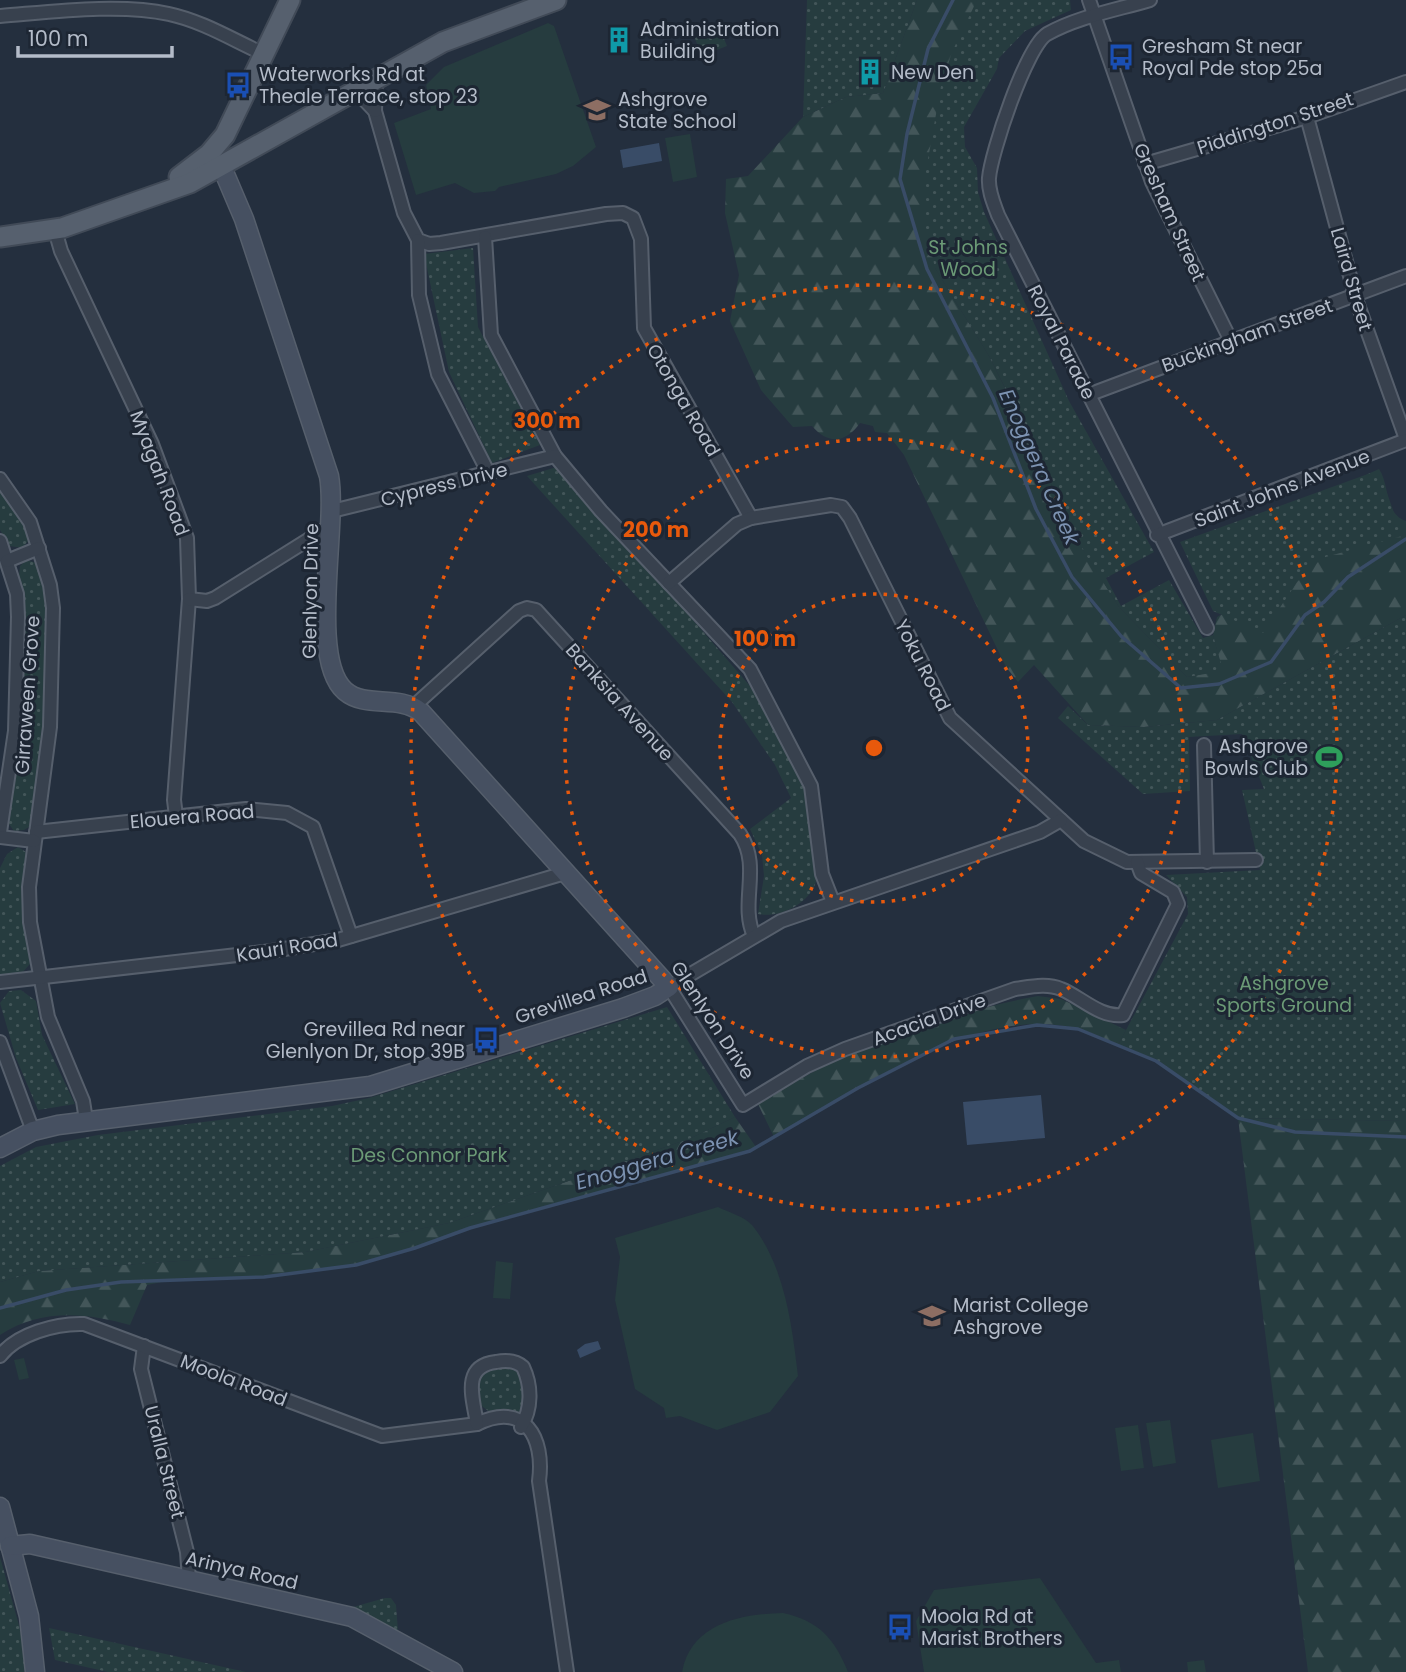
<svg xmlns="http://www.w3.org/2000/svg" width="1406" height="1672" font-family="Poppins,sans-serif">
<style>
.grass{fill:#263c3f}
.forest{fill:url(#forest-firs)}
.park{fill:url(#park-dots)}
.water{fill:#394c67}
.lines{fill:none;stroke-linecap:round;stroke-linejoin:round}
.stream{stroke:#394c67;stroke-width:3.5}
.street-casing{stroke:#565f6c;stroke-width:16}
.secondary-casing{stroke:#565f6c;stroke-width:21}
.primary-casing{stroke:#414a57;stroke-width:23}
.street{stroke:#38414e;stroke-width:12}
.secondary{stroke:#465061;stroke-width:18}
.primary{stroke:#56606e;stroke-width:19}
.ring{fill:none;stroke:#e8590c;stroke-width:3.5;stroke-dasharray:3.5 7}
.labels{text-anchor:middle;stroke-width:6;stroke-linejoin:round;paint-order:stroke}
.poi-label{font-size:19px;fill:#b4bcc9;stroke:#1d2633;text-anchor:start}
.street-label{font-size:19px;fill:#b4bcc9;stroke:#1d2633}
.park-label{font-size:19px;fill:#6b9a76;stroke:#1d2633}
.water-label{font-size:21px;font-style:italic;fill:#7c92b1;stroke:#1d2633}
.centre{fill:#e8590c;stroke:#1d2633;stroke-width:3.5}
.ring-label{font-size:21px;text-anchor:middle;font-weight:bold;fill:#e8590c;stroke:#1d2633;stroke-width:6;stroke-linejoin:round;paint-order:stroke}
</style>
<defs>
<pattern id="forest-firs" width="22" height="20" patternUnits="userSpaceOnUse" patternTransform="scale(1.75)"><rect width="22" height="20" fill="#263c3f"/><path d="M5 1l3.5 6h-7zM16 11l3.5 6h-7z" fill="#435659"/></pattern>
<pattern id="park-dots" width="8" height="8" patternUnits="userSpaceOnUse" patternTransform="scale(1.75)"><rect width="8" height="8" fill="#263c3f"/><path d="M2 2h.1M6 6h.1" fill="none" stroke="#435659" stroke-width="1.8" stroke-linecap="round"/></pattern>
</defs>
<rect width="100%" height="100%" fill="#242f3e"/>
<!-- grass -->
<g class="grass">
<path d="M548 23 554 26 596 147 573 166 556 174 499 187 495 191 474 193 455 183 416 195 394 123 431 109 426 85 444 67Z"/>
<path d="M690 134 697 177 673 182 665 138Z"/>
<path d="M718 1207C728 1212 745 1217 752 1225 785 1266 792 1326 798 1376L770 1412 717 1430 680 1416 666 1418 664 1408 635 1389 615 1300 620 1257 615 1238Z"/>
<path d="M496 1261 513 1263 510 1299 493 1298Z"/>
<path d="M24 1358 29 1378 19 1380 14 1360Z"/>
<path d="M1170 1420 1176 1463 1153 1467 1146 1423Z"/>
<path d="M1138 1425 1144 1468 1121 1471 1115 1428Z"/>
<path d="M1253 1433 1260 1481 1218 1488 1211 1440Z"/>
<path d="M1040 1578 1096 1663 1119 1660 1121 1672H924L916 1621 934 1590Z"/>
<path d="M783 1613C819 1621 834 1638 848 1672H682C691 1623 742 1614 783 1613Z"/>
<path d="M1204 1660 1206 1672H1188L1187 1662Z"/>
</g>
<!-- forest -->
<g class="forest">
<path d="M917 0H977L935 268 989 356 1038 454 1072 532 1119 607 1187 677 1222 670 1213 635 1217 617 1252 598 1324 494 1379 469C1390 485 1384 514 1406 521V615L1217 720 1144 727 1088 725 1034 665 1018 682 1006 667 904 455 887 433 875 432 873 426 860 423C846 443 828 445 812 426L793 427 761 390 730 321 739 275 725 213 726 179 748 176 803 117 846 97 883 93Z"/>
<path d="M1038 996 1061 999 1126 1030 1118 1045C1106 1040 1092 1032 1079 1029 975 1002 859 1091 774 1137L758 1104C781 1091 804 1076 828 1064 890 1035 970 1008 1038 996Z"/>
<path d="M735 1117 756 1147 654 1179 470 1228 415 1248 356 1265 264 1277 182 1278 147 1285 130 1325C86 1313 41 1308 0 1335V1282L39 1271 305 1252 449 1223 691 1138Z"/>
<path d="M1238 1118 1406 1121V1672H1308Z"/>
</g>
<!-- park -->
<g class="park">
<path d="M807 0H917L883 93 846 97 803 117Z"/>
<path d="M977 0H1070L1071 10 1025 31 999 58 997 69 964 127 965 147 977 168 978 192 984 212 1069 401 1154 552 1106 578 1121 606 1169 580 1203 638 1213 635 1223 671 1187 677 1119 607 1099 576 1072 532 1038 453 989 356 935 268 923 215 925 176 941 86 952 52Z"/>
<path d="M707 26 720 29 727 46 714 51 697 44 692 31Z"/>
<path d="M473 248 478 327 540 445 492 463 449 372 424 254Z"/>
<path d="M560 466 756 693 808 793 817 876C815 901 781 919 758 914L764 876 762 855 750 829 791 798 775 765 732 702 527 476Z"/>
<path d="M1379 470 1402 536 1322 558 1297 582 1263 633 1213 611 1180 542Z"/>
<path d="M0 486 19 511 30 539 22 548 10 546 0 530Z"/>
<path d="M26 560 37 563C62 631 41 752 32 825L24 830 14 831 6 820C19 739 30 658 19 576L20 566Z"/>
<path d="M1406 615V1121L1238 1118 1156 1061 1118 1045 1188 914 1187 897 1166 875 1260 870 1242 790 1264 789 1242 734 1189 737 1190 791 1143 794 1058 718 1068 706 1088 725 1144 727 1217 720Z"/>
<path d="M18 847 26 852 23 911 30 964 20 975H0V868L7 854Z"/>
<path d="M21 990 36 1001 42 1035 75 1104 38 1110 16 1058 0 1003 9 991Z"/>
<path d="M667 1007 735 1117 691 1138 449 1223 305 1252 39 1271 0 1282V1166L36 1147 98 1135 332 1106 369 1098Z"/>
<path d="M506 1365C510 1366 514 1367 518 1369 528 1377 526 1406 519 1414L491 1413 479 1404 476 1392 480 1372Z"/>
<path d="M0 1557 25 1647 24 1672H0Z"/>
<path d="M385 1598H391L396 1605 398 1631 353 1607Z"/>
<path d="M49 1628 246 1672H108L55 1660Z"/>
</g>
<!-- water -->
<g class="water">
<path d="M659 143 662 161 623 168 620 150Z"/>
<path d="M1041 1095 1045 1138 967 1145 963 1102Z"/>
<path d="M598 1341 601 1349 580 1358 577 1350 585 1344Z"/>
</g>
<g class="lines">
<!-- stream -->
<g class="stream">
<path d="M953 0 928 49 907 134 900 179 927 269 993 398 1036 509 1072 577 1121 636 1181 688 1219 684 1271 662 1305 615 1324 602 1348 577 1406 539"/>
<path d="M0 1308 66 1290 121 1282 264 1277 356 1265 415 1248 470 1228 750 1151 858 1088 954 1039 1037 1025 1078 1029 1156 1061 1238 1118 1295 1132 1406 1137"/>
</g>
<!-- street casing -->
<g class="street-casing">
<g id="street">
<path d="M1089 0 1152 182 1231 341"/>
<path d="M1150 0C1116 10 1077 17 1047 34 1026 47 991 153 989 178 988 191 994 204 998 215L1207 628"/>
<path d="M0 16C51 12 119 3 169 14 202 21 233 40 264 54"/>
<path d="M376 78 375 111 404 213 418 240 429 244 441 243 606 214 623 213 633 218 641 239 644 328 751 518"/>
<path d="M355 90 375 111"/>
<path d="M1307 117 1357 302 1406 439"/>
<path d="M1145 164 1307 117 1406 82"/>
<path d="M55 230 61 251 152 444 187 538 189 599 174 800 176 816"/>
<path d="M485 237 491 335 555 456 601 511 750 669 811 786 822 874 833 902"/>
<path d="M418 240 419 295 438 374 489 474"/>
<path d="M1088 395 1406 276"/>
<path d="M0 479 30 522 50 585 53 608 50 727 29 887 30 922 48 1017 83 1101 86 1120"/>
<path d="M332 511 555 456"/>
<path d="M1157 535 1406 440"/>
<path d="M0 541 17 594 18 617 15 731 0 832"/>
<path d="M7 561 39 548"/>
<path d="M669 583 737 524 751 518 831 505 842 507 850 518 950 718 1084 841 1127 862 1256 860"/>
<path d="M189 599 207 601 215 598 330 526"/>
<path d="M414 706 519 611 527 608 536 610 740 834C762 867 739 903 754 936"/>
<path d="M1204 745 1207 862"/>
<path d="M1061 820 1040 832 781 921 669 987 743 1105 807 1066 845 1049 1015 989C1030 987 1047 983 1061 989 1081 997 1100 1018 1123 1015L1178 904 1173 892 1141 873 1137 862"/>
<path d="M36 832 246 809 287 813 313 827 351 936"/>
<path d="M0 837 34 841"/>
<path d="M0 982 272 951 338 940 565 873"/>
<path d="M0 1042 33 1131"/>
<path d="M144 1346 141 1369 187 1552 189 1580"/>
<path d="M0 1356C17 1334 56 1323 84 1324L382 1436 477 1424C524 1401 545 1437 539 1481L567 1672"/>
<path d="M477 1424C473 1398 461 1366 496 1362 506 1360 515 1360 523 1367 532 1386 532 1409 521 1427"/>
</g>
</g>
<!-- secondary casing -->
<g class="secondary-casing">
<g id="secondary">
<path d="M0 1148 33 1131 58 1125 370 1086 623 1008 655 996 669 987 421 712C398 694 366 709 345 691 308 659 338 526 329 476L244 219 221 165"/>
<path d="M0 1507 29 1616 35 1672"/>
<path d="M10 1546 30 1544 352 1617 453 1672"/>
</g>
</g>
<!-- primary casing -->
<g class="primary-casing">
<g id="primary">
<path d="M179 177 209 154 225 135 290 0"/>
<path d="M0 237 62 228 190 183 443 42 556 0"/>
</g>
</g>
<!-- street -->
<use href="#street" class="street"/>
<!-- secondary -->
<use href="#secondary" class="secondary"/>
<!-- primary -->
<use href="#primary" class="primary"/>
</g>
<!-- distance rings -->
<g class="ring">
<circle cx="874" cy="748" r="154"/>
<circle cx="874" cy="748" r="309"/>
<circle cx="874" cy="748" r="463"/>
</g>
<!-- icons -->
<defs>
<g id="building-bare" transform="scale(2.1)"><path d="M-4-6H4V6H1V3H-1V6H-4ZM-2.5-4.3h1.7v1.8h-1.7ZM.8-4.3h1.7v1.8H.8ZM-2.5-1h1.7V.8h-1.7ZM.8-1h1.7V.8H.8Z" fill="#0f9aa8" stroke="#1d2633" stroke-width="2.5" paint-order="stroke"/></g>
<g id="bus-bare" transform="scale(2.1)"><path d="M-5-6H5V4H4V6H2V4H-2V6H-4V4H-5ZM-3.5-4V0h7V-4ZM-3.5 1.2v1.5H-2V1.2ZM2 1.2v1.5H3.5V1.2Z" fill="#1a4fb4" stroke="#1d2633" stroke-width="2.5" paint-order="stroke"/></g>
<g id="school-bare" transform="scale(2.1)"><path d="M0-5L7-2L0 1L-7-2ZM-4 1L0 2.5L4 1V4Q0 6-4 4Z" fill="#8d6e63" stroke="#1d2633" stroke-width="2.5" paint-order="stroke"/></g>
<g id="stadium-bare" transform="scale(2.1)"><path d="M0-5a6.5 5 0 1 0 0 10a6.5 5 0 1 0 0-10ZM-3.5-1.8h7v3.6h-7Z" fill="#2e9e5b" stroke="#1d2633" stroke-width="2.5" paint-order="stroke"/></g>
</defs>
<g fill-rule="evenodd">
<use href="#building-bare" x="619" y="40"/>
<use href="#bus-bare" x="1121" y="57"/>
<use href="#building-bare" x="870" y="72"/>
<use href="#bus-bare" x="238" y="85"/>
<use href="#school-bare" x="597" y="110"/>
<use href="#stadium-bare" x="1329" y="757"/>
<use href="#bus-bare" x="486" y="1040"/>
<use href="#school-bare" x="932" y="1316"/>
<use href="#bus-bare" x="900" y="1627"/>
</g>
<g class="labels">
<!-- poi labels -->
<g class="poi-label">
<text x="640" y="36">Administration<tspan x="640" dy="22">Building</tspan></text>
<text x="1142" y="53">Gresham St near<tspan x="1142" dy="22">Royal Pde stop 25a</tspan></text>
<text x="891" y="79">New Den</text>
<text x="259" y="81">Waterworks Rd at<tspan x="259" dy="22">Theale Terrace, stop 23</tspan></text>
<text x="618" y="106">Ashgrove<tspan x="618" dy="22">State School</tspan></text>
<text x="1308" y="753" text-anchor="end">Ashgrove<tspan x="1308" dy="22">Bowls Club</tspan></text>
<text x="465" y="1036" text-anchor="end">Grevillea Rd near<tspan x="465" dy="22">Glenlyon Dr, stop 39B</tspan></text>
<text x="953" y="1312">Marist College<tspan x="953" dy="22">Ashgrove</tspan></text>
<text x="921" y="1623">Moola Rd at<tspan x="921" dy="22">Marist Brothers</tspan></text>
</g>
<!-- street labels -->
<g class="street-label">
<text transform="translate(1275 123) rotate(-18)" y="7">Piddington Street</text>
<text transform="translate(1170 212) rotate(66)" y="7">Gresham Street</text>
<text transform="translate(1352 279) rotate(74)" y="7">Laird Street</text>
<text transform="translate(1247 335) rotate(-20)" y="7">Buckingham Street</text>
<text transform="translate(1062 342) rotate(63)" y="7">Royal Parade</text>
<text transform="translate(684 400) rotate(60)" y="7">Otonga Road</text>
<text transform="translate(160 473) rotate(69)" y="7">Myagah Road</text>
<text transform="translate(444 484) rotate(-14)" y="7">Cypress Drive</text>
<text transform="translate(1282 488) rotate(-21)" y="7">Saint Johns Avenue</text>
<text transform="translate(310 591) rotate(-89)" y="7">Glenlyon Drive</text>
<text transform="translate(923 665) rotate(63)" y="7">Yoku Road</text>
<text transform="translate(27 695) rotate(-86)" y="7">Girraween Grove</text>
<text transform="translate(620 702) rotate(48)" y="7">Banksia Avenue</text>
<text transform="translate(192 816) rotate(-5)" y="7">Elouera Road</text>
<text transform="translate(287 947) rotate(-9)" y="7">Kauri Road</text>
<text transform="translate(581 996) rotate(-18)" y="7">Grevillea Road</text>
<text transform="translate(929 1019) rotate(-20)" y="7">Acacia Drive</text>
<text transform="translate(713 1020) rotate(57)" y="7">Glenlyon Drive</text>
<text transform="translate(234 1380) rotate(21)" y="7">Moola Road</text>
<text transform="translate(165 1462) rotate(76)" y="7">Uralla Street</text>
<text transform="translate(242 1570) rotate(13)" y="7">Arinya Road</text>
</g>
<!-- park labels -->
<g class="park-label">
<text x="968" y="254">St Johns<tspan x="968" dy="22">Wood</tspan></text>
<text x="1284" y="990">Ashgrove<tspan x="1284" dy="22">Sports Ground</tspan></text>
<text x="429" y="1162">Des Connor Park</text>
</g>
<!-- water labels -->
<g class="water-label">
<text transform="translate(1039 467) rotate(66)" y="7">Enoggera Creek</text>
<text transform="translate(657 1160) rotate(-16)" y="7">Enoggera Creek</text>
</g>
</g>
<circle cx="874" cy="748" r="10" class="centre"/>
<g class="ring-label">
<text x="547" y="428">300 m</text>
<text x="656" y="537">200 m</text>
<text x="765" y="646">100 m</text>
</g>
<!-- scale -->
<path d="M18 46v10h154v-10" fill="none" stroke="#b4bcc9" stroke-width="3.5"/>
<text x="28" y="46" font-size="21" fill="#b4bcc9" stroke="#1d2633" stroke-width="5" paint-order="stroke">100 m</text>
</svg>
